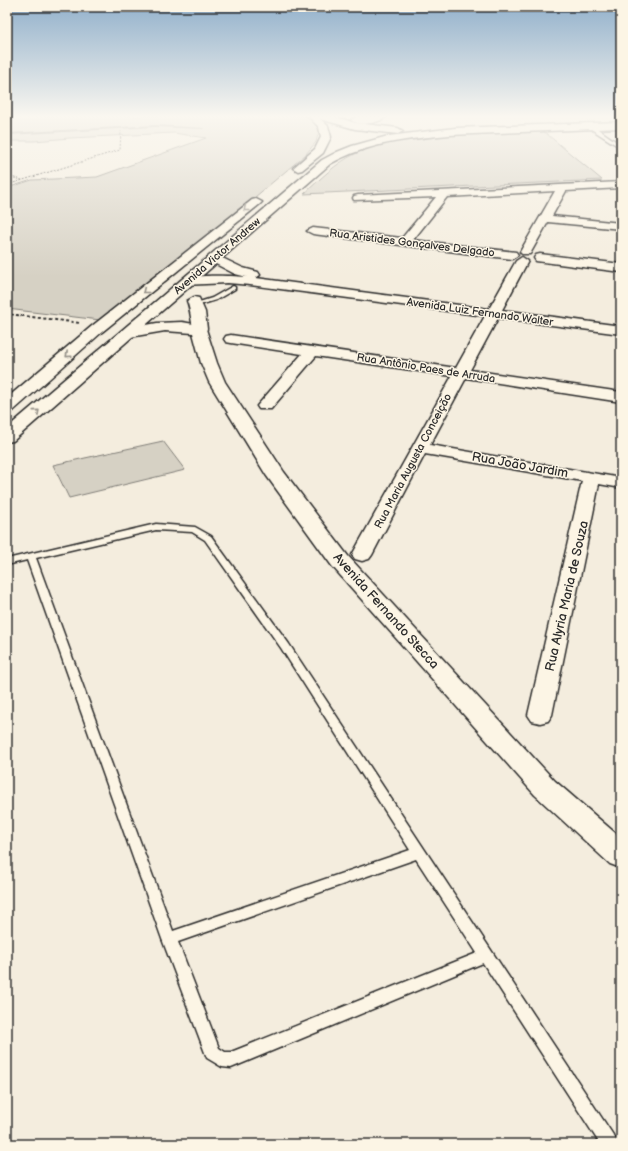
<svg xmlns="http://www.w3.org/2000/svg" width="628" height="1151" font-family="'Balsamiq Sans',sans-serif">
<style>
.green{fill:#d6d1c4;stroke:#807e78}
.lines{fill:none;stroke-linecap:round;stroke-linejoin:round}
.stream{fill:#7a7771;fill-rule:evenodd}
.service-casing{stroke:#2b2b2b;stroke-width:3}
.minor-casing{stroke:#2b2b2b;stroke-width:3}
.tertiary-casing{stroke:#2b2b2b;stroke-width:3}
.secondary-casing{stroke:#2b2b2b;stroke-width:3}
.path-far2{stroke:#2b2b2b;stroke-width:1;stroke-dasharray:2 1.5;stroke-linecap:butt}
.path-far1{stroke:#2b2b2b;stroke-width:1.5;stroke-dasharray:2.5 2;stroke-linecap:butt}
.path{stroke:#2b2b2b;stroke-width:2;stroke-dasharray:3 2.5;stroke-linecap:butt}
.service{fill:#fcf5e5;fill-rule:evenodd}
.minor{fill:#fcf5e5;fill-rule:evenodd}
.tertiary{fill:#fcf5e5;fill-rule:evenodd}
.secondary{fill:#fcf5e5;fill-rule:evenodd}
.oneway{stroke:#949088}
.labels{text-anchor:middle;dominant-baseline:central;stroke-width:3;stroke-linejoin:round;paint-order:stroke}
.far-street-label{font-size:11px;fill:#2b2b2b;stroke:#fcf5e5}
.street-label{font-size:13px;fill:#2b2b2b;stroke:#fcf5e5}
</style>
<rect width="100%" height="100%" fill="#f4edde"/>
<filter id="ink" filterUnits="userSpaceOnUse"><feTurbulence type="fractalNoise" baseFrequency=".025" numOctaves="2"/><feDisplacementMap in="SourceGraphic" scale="8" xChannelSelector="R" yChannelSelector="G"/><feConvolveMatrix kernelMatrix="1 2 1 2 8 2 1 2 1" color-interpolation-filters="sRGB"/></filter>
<g filter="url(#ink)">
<g class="green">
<polygon points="7,116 306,116 314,122 319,131 316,142 305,155 236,213 100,320 7,309 7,188 32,180 97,177 206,138 174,133 70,138 34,141 7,141"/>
<path d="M 542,130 L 602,180 L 304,194 C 320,179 336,163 355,154 C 402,130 489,133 542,130 Z"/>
<polygon points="163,441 185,470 69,498 53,465"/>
</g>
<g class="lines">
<polygon class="stream" points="156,125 204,128 203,129 156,127 7,135 7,133"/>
<defs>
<g id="service">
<polygon points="588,125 592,125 621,145 621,148 588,127"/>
<polygon points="233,286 235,287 235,289 216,300 196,306 193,304 212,298"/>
<path d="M 156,524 L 195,527 L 211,536 L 289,644 L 619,1144 L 600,1144 L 483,963 L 231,1068 L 222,1067 L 207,1058 L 162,939 L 27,560 L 7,565 L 7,559 ZM 156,530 L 192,532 L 205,540 L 281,648 L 410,850 L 173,931 L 36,558 ZM 416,859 L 477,953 L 231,1052 L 225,1052 L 219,1048 L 178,942 Z"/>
</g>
<g id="minor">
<polygon points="621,182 621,188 566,191 552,216 621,223 621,229 548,222 530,254 522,254 520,252 555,191 447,197 413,240 516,252 518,255 512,259 313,234 307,231 313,228 402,238 436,197 354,200 353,198 354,196 358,195"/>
<path d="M 214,254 L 243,268 L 258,272 L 260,275 L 256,278 L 489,309 L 516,261 L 522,257 L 528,261 L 502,310 L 621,326 L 621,334 L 498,318 L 470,370 L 621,392 L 621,402 L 466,378 L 430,445 L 621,478 L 621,488 L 599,484 L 552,715 L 548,721 L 540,723 L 532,721 L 528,715 L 582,481 L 425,454 L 372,555 L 369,559 L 362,561 L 355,559 L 352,555 L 452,376 L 316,356 L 271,409 L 259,409 L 257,406 L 302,354 L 231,343 L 226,342 L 224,339 L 226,336 L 231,335 L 456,368 L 485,316 L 250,285 L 228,283 L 183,285 L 181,282 C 187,273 236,276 247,277 L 235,274 L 210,261 L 208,258 Z"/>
<polygon points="540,254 621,264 621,272 536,261 534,258 536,255"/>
<path d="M 194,297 L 199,298 L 205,312 L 207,329 L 205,332 L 195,332 C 191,325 191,310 187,301 Z"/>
</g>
<g id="tertiary">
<path d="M 387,116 C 380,123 359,127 351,120 L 356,117 Z"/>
<polygon points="182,322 205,326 217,363 225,382 284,472 348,556 555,781 621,838 621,868 610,864 535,795 332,566 266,475 209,382 201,363 193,333 165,331 130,337 125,335 122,332 125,329 157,323"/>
</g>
<g id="secondary">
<polygon points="308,116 332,116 356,123 398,128 403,131 398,134 355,129 320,119 328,126 331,137 323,153 302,170 298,171 293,168 315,149 321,137 319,127"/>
<path d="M 621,122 L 621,128 L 449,135 C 407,139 367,143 330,164 L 13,441 L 7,442 L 7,428 L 282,194 L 322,160 L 337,152 L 352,146 L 388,136 L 455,128 Z"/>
<polygon points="256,199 262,202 260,204 102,332 13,411 7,412 7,398 92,326 252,200"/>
</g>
</defs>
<use href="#service" class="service-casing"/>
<use href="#minor" class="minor-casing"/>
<use href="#tertiary" class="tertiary-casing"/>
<use href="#secondary" class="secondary-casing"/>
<g class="path-far2">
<polyline points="7,176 22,180"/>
<polyline points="7,185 120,150 121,131"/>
</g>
<polyline class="path-far1" points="7,314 24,316"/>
<polyline class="path" points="16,315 80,323"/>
<use href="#service" class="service"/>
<use href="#minor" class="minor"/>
<use href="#tertiary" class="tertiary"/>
<use href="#secondary" class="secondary"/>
</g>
<defs><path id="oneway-chevron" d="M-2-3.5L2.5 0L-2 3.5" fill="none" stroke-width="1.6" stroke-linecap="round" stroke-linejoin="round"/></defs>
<g class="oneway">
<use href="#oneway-chevron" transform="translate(246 209) rotate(141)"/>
<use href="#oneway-chevron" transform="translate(145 291) rotate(141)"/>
<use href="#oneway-chevron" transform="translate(68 355) rotate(138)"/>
<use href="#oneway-chevron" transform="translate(37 412) rotate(-41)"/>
</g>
</g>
<linearGradient id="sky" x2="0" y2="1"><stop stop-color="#91b0cb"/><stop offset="0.42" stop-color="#faf7f0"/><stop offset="1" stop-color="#faf7f0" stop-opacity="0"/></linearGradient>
<rect width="628" height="277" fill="url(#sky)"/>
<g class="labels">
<g class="far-street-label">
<text transform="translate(412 243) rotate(7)">Rua Aristides Gonçalves Delgado</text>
<text transform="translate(217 256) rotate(-41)">Avenida Victor Andrew</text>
<text transform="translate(480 312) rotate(8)">Avenida Luiz Fernando Walter</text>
<text transform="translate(426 368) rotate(9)">Rua Antônio Paes de Arruda</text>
<text transform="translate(413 461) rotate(-62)">Rua Maria Augusta Conceição</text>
</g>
<g class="street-label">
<text transform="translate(520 465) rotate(10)">Rua João Jardim</text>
<text transform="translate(567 596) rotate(-77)">Rua Alyria Maria de Souza</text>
<text transform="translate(386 611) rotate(48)">Avenida Fernando Stecca</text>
</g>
</g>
<rect width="628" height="1151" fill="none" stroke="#fcf5e5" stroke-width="24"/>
<rect x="12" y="12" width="604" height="1127" fill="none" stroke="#2b2b2b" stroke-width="1.5" filter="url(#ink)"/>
</svg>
